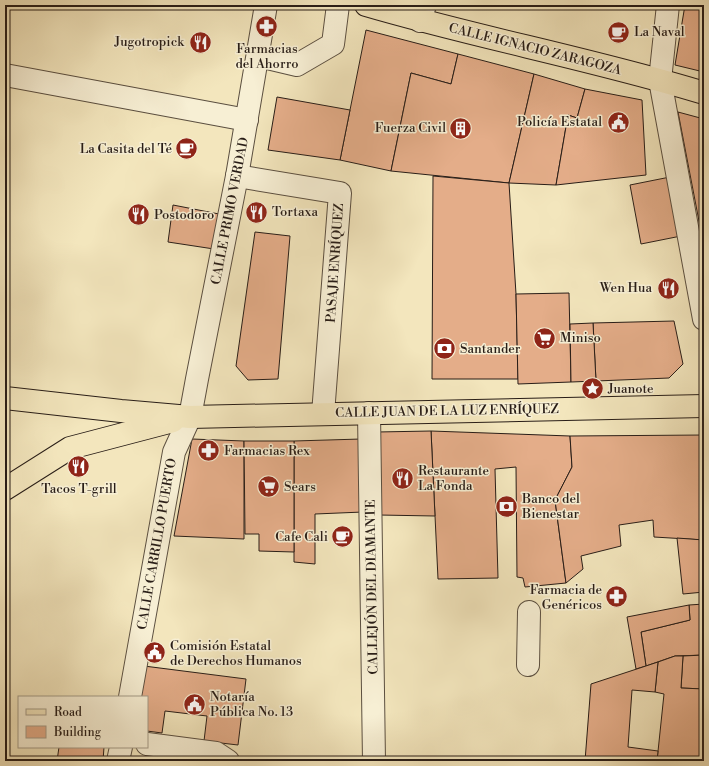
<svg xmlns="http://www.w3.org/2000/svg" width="709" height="766" font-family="'Libre Bodoni',serif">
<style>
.building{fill:#e4ad89;stroke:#281d17}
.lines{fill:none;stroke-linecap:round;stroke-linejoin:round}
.minor-casing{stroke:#5b4f40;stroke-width:24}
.major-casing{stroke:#281d17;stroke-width:24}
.minor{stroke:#f7efd4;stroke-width:22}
.major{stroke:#f3e6bd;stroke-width:22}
.labels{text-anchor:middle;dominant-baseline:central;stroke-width:3;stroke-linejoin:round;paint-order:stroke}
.poi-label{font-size:13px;fill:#281d17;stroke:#f7efd4;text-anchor:start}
.street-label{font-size:13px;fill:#281d17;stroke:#f7efd4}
</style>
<rect width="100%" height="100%" fill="#f3e6bd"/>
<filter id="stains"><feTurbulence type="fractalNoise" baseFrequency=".005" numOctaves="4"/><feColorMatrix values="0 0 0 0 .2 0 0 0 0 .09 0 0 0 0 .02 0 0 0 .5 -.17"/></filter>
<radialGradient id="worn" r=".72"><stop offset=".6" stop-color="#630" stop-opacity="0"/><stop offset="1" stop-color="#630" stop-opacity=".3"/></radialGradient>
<g class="building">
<polygon points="685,5 704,5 704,72 675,65"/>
<polygon points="366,30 458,54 451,84 411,73 391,171 340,160"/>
<polygon points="458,54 534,74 509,183 391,171 411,73 451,84"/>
<polygon points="534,74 585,89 577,118 568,115 556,185 509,183"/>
<polygon points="585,89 642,100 646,175 556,185 568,115 577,118"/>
<polygon points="277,97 350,110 340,160 268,150"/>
<polygon points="678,112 704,119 704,247"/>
<polygon points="433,176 509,183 516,294 518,379 432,379"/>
<polygon points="670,177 681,236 641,244 630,185"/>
<polygon points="173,205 219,214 214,249 168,242"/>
<polygon points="255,232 290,236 278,379 248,380 236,366"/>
<polygon points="569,293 571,382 518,384 516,294"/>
<polygon points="674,321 683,364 669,378 596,381 593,323"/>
<polygon points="593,323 596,381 571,382 570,324"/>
<polygon points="431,431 570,436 572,467 555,500 566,583 525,587 523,578 517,577 516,467 495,469 498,578 438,579"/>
<polygon points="431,431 435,516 379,515 377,432"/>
<polygon points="704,435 704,540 654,537 653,520 619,525 621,546 581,556 583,569 566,583 555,500 572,467 570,436"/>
<polygon points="192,439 244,441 244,539 174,536"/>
<polygon points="361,439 363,512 315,514 315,564 294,562 294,441"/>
<polygon points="244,441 294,441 294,552 259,551 259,534 245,534"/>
<polygon points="677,538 704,540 704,592 683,594"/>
<polygon points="704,604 704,655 675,656 646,666 641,632 690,620 689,605"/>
<polygon points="689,605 690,620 641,632 646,666 636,669 627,617"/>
<polygon points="704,655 704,689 681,688 683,656"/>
<polygon points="675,656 683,656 681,688 704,689 704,761 657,761 664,694 655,692 658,662"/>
<polygon points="658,662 655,692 632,690 628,747 658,751 657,761 585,761 591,684"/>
<polygon points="144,666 246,679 238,745 204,741 207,716 165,711 162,733 147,731 147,697 140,697"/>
<polygon points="59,747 104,747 103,761 57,761"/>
</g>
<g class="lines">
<defs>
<g id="minor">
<polyline points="668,5 660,80 704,319"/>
<polyline points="420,21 425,5"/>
<polyline points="259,56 297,65 333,44 338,5"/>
<polyline points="5,75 247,120"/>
<polyline points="237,176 340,193 323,414"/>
<polyline points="369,413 374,761"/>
<polyline points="528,665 529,612"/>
<polyline points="130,697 174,452 190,417 197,379 237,176 266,5"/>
<polyline points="147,744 216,753 228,761"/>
<polyline points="118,761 121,747"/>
</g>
<g id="major">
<path d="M 366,5 C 478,38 593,59 704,93"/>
<polyline points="5,398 121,411 190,417 704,406"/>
<polyline points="5,489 70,448 173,421"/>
</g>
</defs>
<use href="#minor" class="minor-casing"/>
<use href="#major" class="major-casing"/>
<use href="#minor" class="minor"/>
<use href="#major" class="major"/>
</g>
<defs>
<symbol id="pharmacy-disc" viewBox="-11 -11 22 22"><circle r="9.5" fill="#8f2418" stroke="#f7efd4"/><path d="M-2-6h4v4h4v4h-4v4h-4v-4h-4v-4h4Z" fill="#fff"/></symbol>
<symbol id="cafe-disc" viewBox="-11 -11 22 22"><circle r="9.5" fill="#8f2418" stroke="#f7efd4"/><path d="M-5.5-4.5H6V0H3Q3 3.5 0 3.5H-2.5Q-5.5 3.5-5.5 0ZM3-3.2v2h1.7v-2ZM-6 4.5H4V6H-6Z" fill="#fff"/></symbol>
<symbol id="restaurant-disc" viewBox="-11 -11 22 22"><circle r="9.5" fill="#8f2418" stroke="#f7efd4"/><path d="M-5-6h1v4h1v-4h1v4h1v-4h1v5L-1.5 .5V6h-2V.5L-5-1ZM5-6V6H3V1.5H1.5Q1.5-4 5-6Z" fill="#fff"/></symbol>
<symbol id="civic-disc" viewBox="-11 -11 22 22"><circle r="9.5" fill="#8f2418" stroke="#f7efd4"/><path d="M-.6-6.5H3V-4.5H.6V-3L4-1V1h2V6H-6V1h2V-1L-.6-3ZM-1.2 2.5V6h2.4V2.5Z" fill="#fff"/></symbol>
<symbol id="building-disc" viewBox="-11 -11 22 22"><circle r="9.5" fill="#8f2418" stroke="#f7efd4"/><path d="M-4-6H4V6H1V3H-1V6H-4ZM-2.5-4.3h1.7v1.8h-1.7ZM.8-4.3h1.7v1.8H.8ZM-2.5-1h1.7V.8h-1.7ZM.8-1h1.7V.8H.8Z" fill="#fff"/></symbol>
<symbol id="supermarket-disc" viewBox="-11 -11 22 22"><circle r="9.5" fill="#8f2418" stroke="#f7efd4"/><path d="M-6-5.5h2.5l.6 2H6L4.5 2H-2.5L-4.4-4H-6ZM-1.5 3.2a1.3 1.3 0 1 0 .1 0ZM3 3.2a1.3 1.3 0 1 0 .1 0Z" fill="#fff"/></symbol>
<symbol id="bank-disc" viewBox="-11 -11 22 22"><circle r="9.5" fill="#8f2418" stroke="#f7efd4"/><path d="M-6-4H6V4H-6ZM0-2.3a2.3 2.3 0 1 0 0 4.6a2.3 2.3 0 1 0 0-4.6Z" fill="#fff"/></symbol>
<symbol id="sight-disc" viewBox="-11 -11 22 22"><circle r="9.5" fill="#8f2418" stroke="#f7efd4"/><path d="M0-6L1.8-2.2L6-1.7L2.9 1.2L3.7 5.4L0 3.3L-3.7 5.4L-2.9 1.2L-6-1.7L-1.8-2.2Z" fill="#fff"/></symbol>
</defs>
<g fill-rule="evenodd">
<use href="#pharmacy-disc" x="254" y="14" width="25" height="25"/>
<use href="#cafe-disc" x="606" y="20" width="25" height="25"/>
<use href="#restaurant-disc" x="188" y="30" width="25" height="25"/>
<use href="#civic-disc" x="606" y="110" width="25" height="25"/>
<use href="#building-disc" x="448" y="116" width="25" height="25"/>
<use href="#cafe-disc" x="174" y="136" width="25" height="25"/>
<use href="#restaurant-disc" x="244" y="200" width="25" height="25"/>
<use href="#restaurant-disc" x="126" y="202" width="25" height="25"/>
<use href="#restaurant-disc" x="656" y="276" width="25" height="25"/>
<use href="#supermarket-disc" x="532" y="326" width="25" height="25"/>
<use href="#bank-disc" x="432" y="336" width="25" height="25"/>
<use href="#sight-disc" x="580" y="376" width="25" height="25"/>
<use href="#pharmacy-disc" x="196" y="438" width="25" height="25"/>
<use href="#restaurant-disc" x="66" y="454" width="25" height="25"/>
<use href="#restaurant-disc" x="390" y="466" width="25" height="25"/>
<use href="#supermarket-disc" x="256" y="474" width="25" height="25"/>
<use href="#bank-disc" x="494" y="494" width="25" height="25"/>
<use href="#cafe-disc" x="330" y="524" width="25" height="25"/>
<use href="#pharmacy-disc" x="604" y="584" width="25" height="25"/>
<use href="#civic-disc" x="142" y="640" width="25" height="25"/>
<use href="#civic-disc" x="182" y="692" width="25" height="25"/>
</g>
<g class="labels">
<g class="poi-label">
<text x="634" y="32">La Naval</text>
<text x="184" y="42" text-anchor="end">Jugotropick</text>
<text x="267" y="49" text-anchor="middle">Farmacias<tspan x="267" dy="15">del Ahorro</tspan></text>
<text x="602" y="122" text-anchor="end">Policía Estatal</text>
<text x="446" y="128" text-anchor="end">Fuerza Civil</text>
<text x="172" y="149" text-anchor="end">La Casita del Té</text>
<text x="272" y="212">Tortaxa</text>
<text x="154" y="215">Postodoro</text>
<text x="652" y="288" text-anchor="end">Wen Hua</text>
<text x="560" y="338">Miniso</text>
<text x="460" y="349">Santander</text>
<text x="608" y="389">Juanote</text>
<text x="224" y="451">Farmacias Rex</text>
<text x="418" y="471">Restaurante<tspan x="418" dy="15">La Fonda</tspan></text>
<text x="284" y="487">Sears</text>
<text x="79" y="489" text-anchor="middle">Tacos T-grill</text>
<text x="522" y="499">Banco del<tspan x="522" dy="15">Bienestar</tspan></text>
<text x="328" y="537" text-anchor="end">Cafe Cali</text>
<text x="602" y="590" text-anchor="end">Farmacia de<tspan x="602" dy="15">Genéricos</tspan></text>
<text x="170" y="646">Comisión Estatal<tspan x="170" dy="15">de Derechos Humanos</tspan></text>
<text x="210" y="697">Notaría<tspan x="210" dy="15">Pública No. 13</tspan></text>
</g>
<g class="street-label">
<text transform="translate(535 49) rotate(14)">CALLE IGNACIO ZARAGOZA</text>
<text transform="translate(230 211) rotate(-79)">CALLE PRIMO VERDAD</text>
<text transform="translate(335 263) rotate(-86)">PASAJE ENRÍQUEZ</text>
<text transform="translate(447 411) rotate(-1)">CALLE JUAN DE LA LUZ ENRÍQUEZ</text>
<text transform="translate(157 544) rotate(-80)">CALLE CARRILLO PUERTO</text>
<text transform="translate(372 587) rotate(-91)">CALLEJÓN DEL DIAMANTE</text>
</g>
</g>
<rect width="709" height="766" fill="none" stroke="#f3e6bd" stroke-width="20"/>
<rect x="6" y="6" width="697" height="754" fill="none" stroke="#281d17" stroke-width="2"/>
<rect x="10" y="10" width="689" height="746" fill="none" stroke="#281d17"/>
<rect x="18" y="696" width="130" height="52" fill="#f7efd4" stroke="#a49b88"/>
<rect x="26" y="709" width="20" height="6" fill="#f3e6bd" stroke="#a49b88"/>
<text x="54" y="716" font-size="12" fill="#281d17">Road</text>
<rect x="26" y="726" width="20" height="12" fill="#e4ad89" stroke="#a49b88"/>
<text x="54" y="736" font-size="12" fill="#281d17">Building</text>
<rect width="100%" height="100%" filter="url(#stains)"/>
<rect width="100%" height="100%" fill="url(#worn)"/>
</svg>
